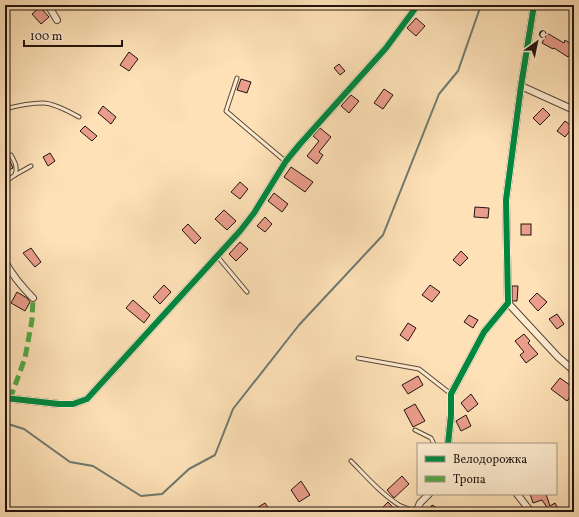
<svg xmlns="http://www.w3.org/2000/svg" width="579" height="517" font-family="Vollkorn,serif">
<style>
.lines{fill:none;stroke-linecap:round;stroke-linejoin:round}
.stream{stroke:#6d7971;stroke-width:2}
.building{fill:#eb9d8c;stroke:#211410}
.service-casing{stroke:#58473a;stroke-width:5}
.minor-casing{stroke:#58473a;stroke-width:8}
.service{stroke:#feecd0;stroke-width:3}
.minor{stroke:#feecd0;stroke-width:6}
.quiet{stroke:#52a842;stroke-width:5;stroke-dasharray:10 5;stroke-linecap:butt}
.cycleway-casing{stroke:#feecd0;stroke-width:8}
.cycleway{stroke:#00873e;stroke-width:6}
</style>
<rect width="100%" height="100%" fill="#fee1b7"/>
<filter id="stains"><feTurbulence type="fractalNoise" baseFrequency=".005" numOctaves="4"/><feColorMatrix values="0 0 0 0 .2 0 0 0 0 .09 0 0 0 0 .02 0 0 0 .5 -.17"/></filter>
<radialGradient id="worn" r=".72"><stop offset=".6" stop-color="#630" stop-opacity="0"/><stop offset="1" stop-color="#630" stop-opacity=".3"/></radialGradient>
<g class="lines">
<polyline class="stream" points="5,423 24,429 70,462 93,466 141,496 162,494 189,469 215,455 233,409 299,325 383,235 439,94 458,71 481,5"/>
</g>
<g class="building">
<polygon points="40,7 49,17 41,24 32,14"/>
<polygon points="416,18 425,26 416,36 407,28"/>
<polygon points="547,33 564,43 565,40 574,46 574,48 568,57 554,48 553,49 542,43"/>
<polygon points="129,52 138,59 129,71 120,65"/>
<polygon points="339,64 345,71 340,75 334,68"/>
<polygon points="241,79 251,82 247,93 237,90"/>
<polygon points="384,89 393,95 383,109 374,103"/>
<polygon points="351,95 359,101 349,113 341,106"/>
<polygon points="103,106 116,117 111,124 98,113"/>
<polygon points="543,108 550,115 540,125 533,118"/>
<polygon points="565,121 573,127 565,137 557,131"/>
<polygon points="85,126 97,136 92,141 80,131"/>
<polygon points="320,128 331,137 319,152 323,155 317,164 307,156 319,141 313,136"/>
<polygon points="5,150 13,168 5,172"/>
<polygon points="50,153 55,161 48,166 43,157"/>
<polygon points="291,167 313,182 305,192 284,177"/>
<polygon points="240,182 248,189 240,199 231,192"/>
<polygon points="274,193 288,204 282,212 268,201"/>
<polygon points="475,207 489,208 488,218 474,217"/>
<polygon points="224,210 236,221 227,230 215,219"/>
<polygon points="265,217 272,224 265,232 257,226"/>
<polygon points="188,224 201,238 195,244 182,230"/>
<rect x="521" y="224" width="10" height="11"/>
<polygon points="240,242 248,249 236,261 229,254"/>
<polygon points="31,248 41,262 35,267 23,253"/>
<polygon points="461,251 468,258 460,266 453,260"/>
<polygon points="164,285 171,292 160,304 153,297"/>
<polygon points="430,285 440,292 432,302 422,295"/>
<polygon points="512,286 518,286 517,301 512,301"/>
<polygon points="17,292 27,298 30,302 25,311 11,303"/>
<polygon points="537,293 547,302 538,311 529,301"/>
<polygon points="133,300 150,315 144,323 126,308"/>
<polygon points="557,314 564,324 557,329 549,319"/>
<polygon points="469,315 478,320 473,328 464,322"/>
<polygon points="408,323 416,328 408,341 400,335"/>
<polygon points="524,334 530,341 528,343 538,354 526,363 520,355 524,352 515,341"/>
<polygon points="418,376 423,385 408,394 402,385"/>
<polygon points="560,378 574,388 574,392 567,401 551,389"/>
<polygon points="471,394 478,404 468,412 461,403"/>
<polygon points="415,404 425,421 413,427 404,410"/>
<polygon points="466,415 471,426 461,431 456,421"/>
<polygon points="402,476 409,484 394,498 387,490"/>
<polygon points="301,481 310,495 299,502 291,490"/>
<polygon points="530,494 546,494 550,506 555,503 560,512 550,512 542,500 533,503"/>
<polygon points="388,502 397,512 378,512"/>
<polygon points="265,503 271,512 250,512"/>
<polygon points="432,505 444,512 428,512"/>
</g>
<g class="lines">
<defs>
<g id="service">
<polyline points="237,78 226,111 285,161"/>
<path d="M 5,109 C 16,106 31,103 43,103 C 54,103 70,112 79,117"/>
<path d="M 11,155 C 15,162 18,167 15,175"/>
<polyline points="5,182 15,175 31,166"/>
<polyline points="217,256 247,292"/>
<polyline points="358,358 419,369 451,394"/>
<polyline points="415,430 431,438 434,444"/>
<path d="M 351,461 C 366,476 381,494 399,505 C 405,508 411,509 416,512"/>
</g>
<g id="minor">
<polyline points="48,5 57,20"/>
<polyline points="521,86 574,110"/>
<path d="M 5,262 C 13,276 22,287 33,298"/>
<polyline points="508,303 558,357 574,371"/>
<polyline points="5,398 59,404 73,404 87,399 240,231 254,213 286,161 300,144 386,48 414,10"/>
<polyline points="448,444 451,415 451,394 484,332 508,303 506,200 521,86 534,5"/>
<polyline points="517,494 531,512"/>
<polyline points="416,512 420,503 429,494"/>
</g>
</defs>
<use href="#service" class="service-casing"/>
<use href="#minor" class="minor-casing"/>
<use href="#service" class="service"/>
<use href="#minor" class="minor"/>
<polyline class="quiet" points="10,399 25,358 32,320 33,298"/>
<defs>
<g id="cycleway">
<polyline points="5,398 59,404 73,404 87,399 240,231 254,213 286,161 300,144 386,48 414,10"/>
<polyline points="448,444 451,415 451,394 484,332 508,303 506,200 521,86 534,5"/>
</g>
</defs>
<use href="#cycleway" class="cycleway-casing"/>
<use href="#cycleway" class="cycleway"/>
</g>
<rect width="579" height="517" fill="none" stroke="#fee1b7" stroke-width="20"/>
<rect x="6" y="6" width="567" height="505" fill="none" stroke="#211410" stroke-width="2"/>
<rect x="10" y="10" width="559" height="497" fill="none" stroke="#211410"/>
<rect x="417" y="443" width="140" height="52" fill="#feecd0" stroke="#a69683"/>
<rect x="425" y="456" width="20" height="6" fill="#00873e" stroke="#a69683"/>
<text x="453" y="463" font-size="12" fill="#211410">Велодорожка</text>
<rect x="425" y="476" width="20" height="6" fill="#52a842" stroke="#a69683"/>
<text x="453" y="483" font-size="12" fill="#211410">Тропа</text>
<g transform="translate(537 42) rotate(33)" stroke="#feecd0" stroke-width="3" paint-order="stroke">
<path d="M0-3L7 15L0 10L-7 15Z" fill="#211410"/>
<text y="-6" font-size="11" font-weight="bold" text-anchor="middle" fill="#211410">С</text>
</g>
<path d="M24 40v6h98v-6" fill="none" stroke="#211410" stroke-width="2"/>
<text x="30" y="40" font-size="12" fill="#211410" stroke="#feecd0" stroke-width="3" paint-order="stroke">100 m</text>
<rect width="100%" height="100%" filter="url(#stains)"/>
<rect width="100%" height="100%" fill="url(#worn)"/>
</svg>
